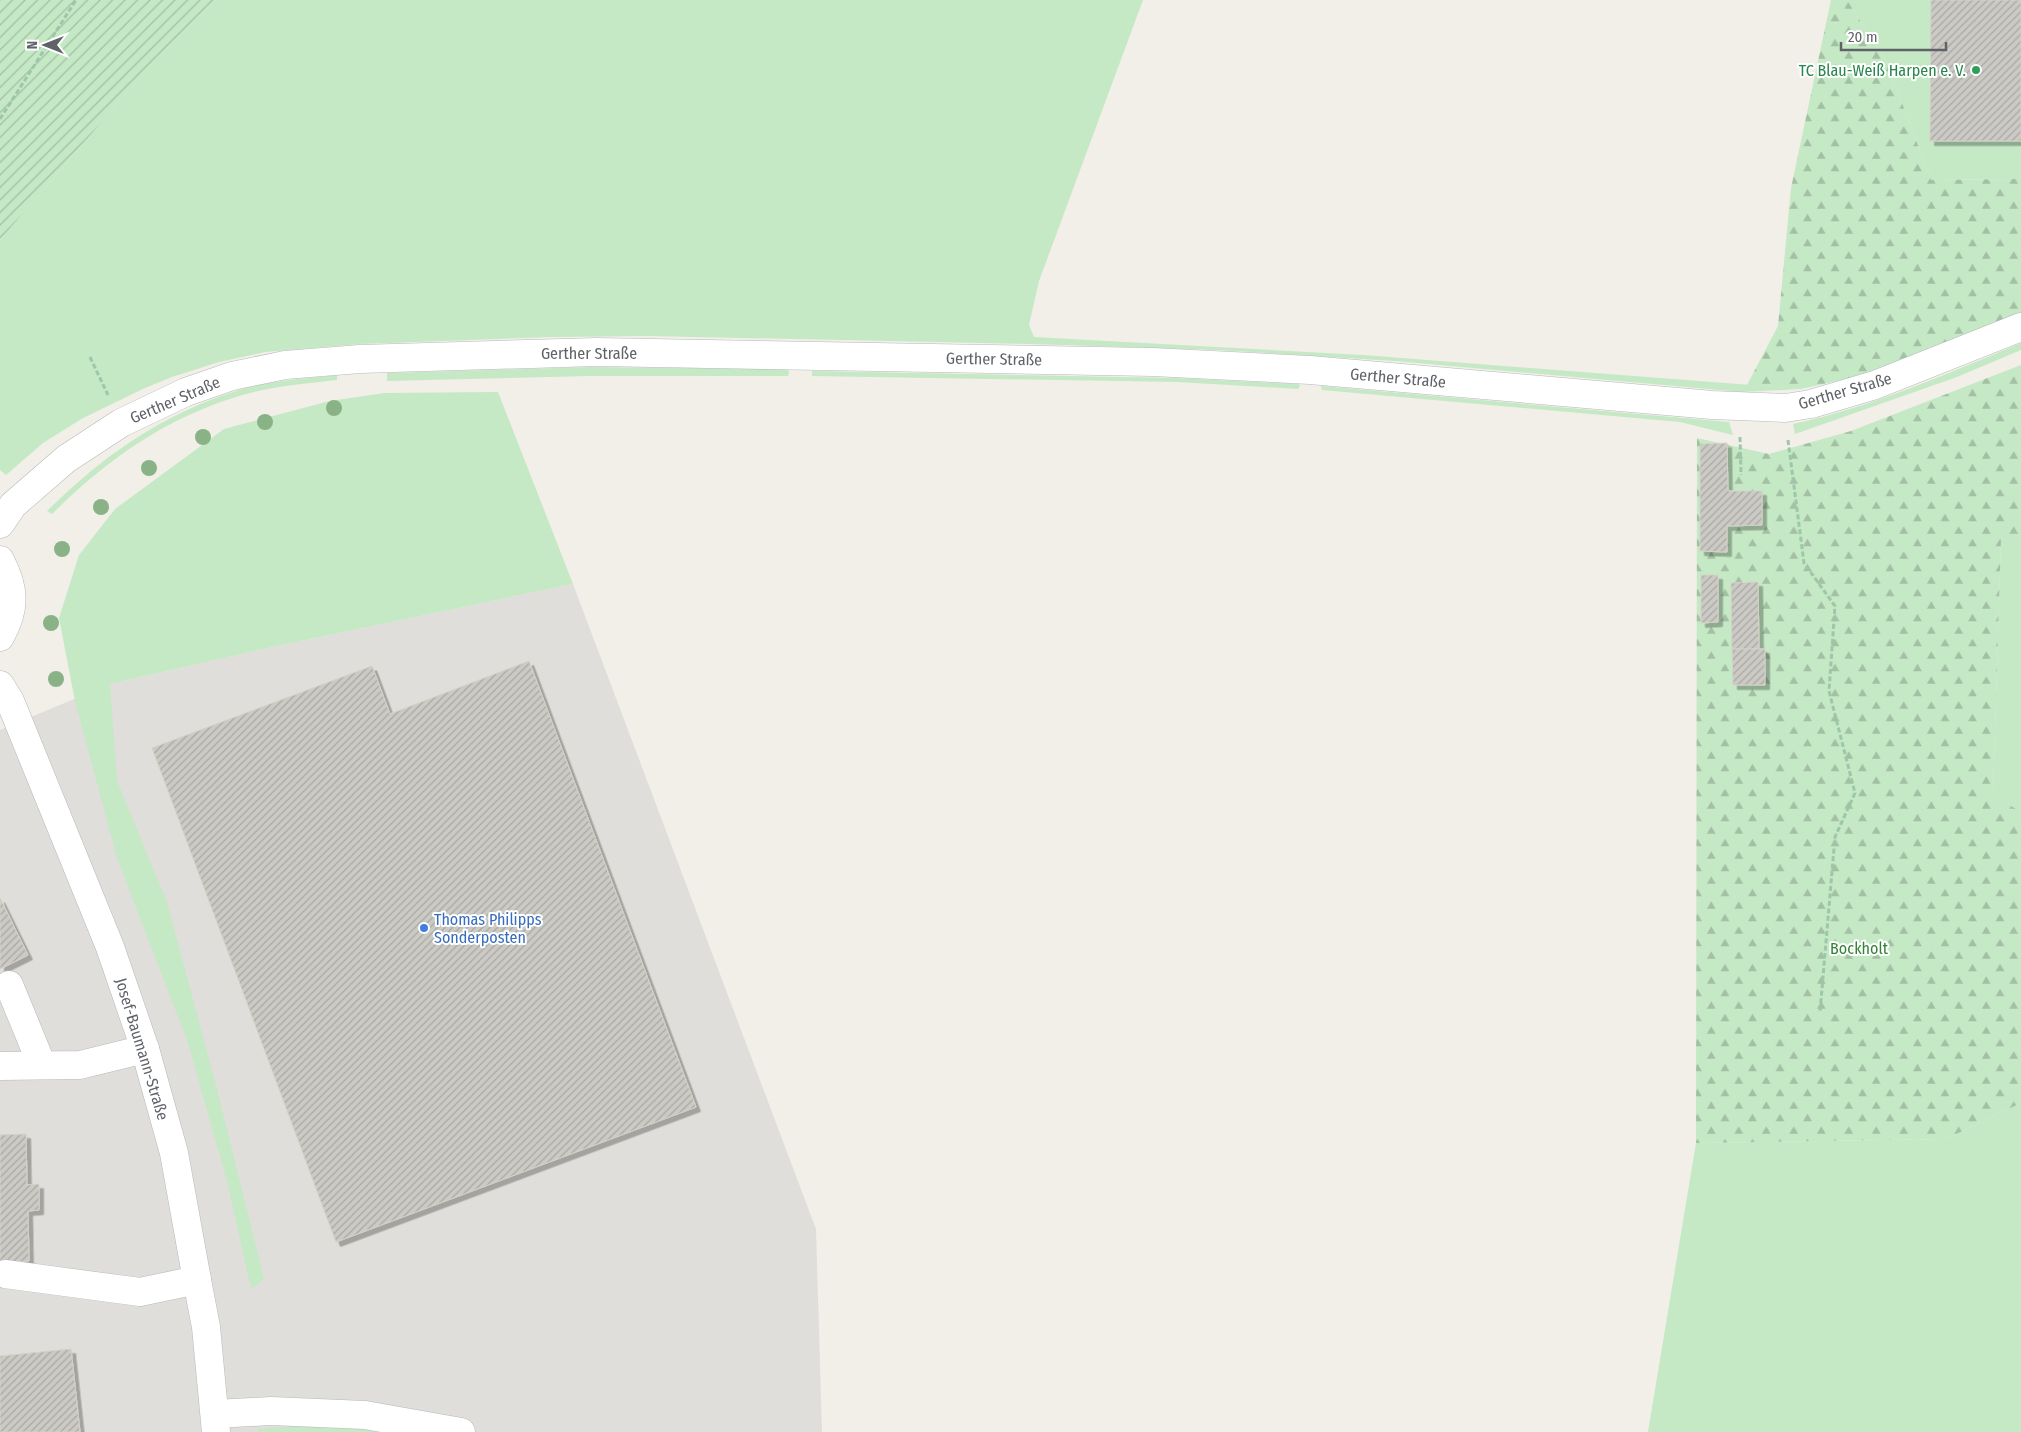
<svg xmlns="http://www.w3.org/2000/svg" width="2021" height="1432" font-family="'Fira Sans Condensed',sans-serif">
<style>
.industrial{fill:#e0deda}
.green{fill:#c5e8c5}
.forest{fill:url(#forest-firs)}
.garden{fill:url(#garden-furrows)}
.building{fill:url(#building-hatch);stroke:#d6d1c6;filter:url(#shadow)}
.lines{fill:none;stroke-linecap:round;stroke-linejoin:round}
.minor-casing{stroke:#b5b8bc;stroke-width:29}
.path{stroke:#9cc7a9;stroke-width:3;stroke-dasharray:5 2.5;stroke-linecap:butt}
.minor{stroke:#fff;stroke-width:28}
.tree{fill:#89b387}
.leisure-dot{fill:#2e9e5b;stroke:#fff;stroke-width:2}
.shop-dot{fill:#3f7fe0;stroke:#fff;stroke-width:2}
.labels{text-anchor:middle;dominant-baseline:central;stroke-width:4;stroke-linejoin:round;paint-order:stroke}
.leisure-label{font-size:16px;fill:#27864d;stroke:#fff;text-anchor:end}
.street-label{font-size:16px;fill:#5f6368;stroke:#fff}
.shop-label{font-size:16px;fill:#366cbe;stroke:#fff;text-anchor:start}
.park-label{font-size:16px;fill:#348238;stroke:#fff}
</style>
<defs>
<pattern id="forest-firs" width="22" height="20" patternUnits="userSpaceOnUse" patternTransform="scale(1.25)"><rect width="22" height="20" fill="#c5e8c5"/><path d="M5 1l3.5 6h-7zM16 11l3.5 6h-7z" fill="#a3c0a4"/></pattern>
<pattern id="garden-furrows" width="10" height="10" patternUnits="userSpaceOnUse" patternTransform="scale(1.25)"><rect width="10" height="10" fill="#c5e8c5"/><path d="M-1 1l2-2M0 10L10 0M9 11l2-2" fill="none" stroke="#a3c0a4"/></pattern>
<pattern id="building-hatch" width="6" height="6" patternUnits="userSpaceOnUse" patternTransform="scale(1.25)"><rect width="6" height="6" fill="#cccac5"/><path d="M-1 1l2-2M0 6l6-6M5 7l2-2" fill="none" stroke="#a9a8a4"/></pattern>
<filter id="shadow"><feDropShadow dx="4.5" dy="4.5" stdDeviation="0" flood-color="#0004"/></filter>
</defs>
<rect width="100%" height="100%" fill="#f1efe8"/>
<polygon class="industrial" points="573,584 816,1229 822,1432 0,1432 0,730 110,684 272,647"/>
<g class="green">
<polygon points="215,0 1143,0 1039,281 1029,325 1034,337 1363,355 1801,389 1742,392 1395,361 1218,350 1033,344 649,336 552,337 360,344 265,352 219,362 172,377 145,388 83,418 43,443 6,475 0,470 0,240 157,58"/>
<polygon points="1847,0 2021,0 2021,177 2018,179 1931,180 1887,63"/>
<path d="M 2021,343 L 2021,350 L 1957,377 L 1795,434 L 1793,424 C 1872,407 1947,374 2021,343 Z"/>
<polygon points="589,367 788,369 789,373 788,376 589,376 387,381 387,373"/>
<polygon points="812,371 1177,378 1299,384 1300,386 1298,389 1178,382 812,376"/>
<path d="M 337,375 L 337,380 C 311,383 284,385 258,391 C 177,410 110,456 52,514 L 47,511 C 103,456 162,414 239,390 C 270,380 304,379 337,375 Z"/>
<polygon points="1321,386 1729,422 1733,435 1680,422 1322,390"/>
<polygon points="498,392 573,584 272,647 110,684 117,781 167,902 217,1089 264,1279 251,1289 228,1185 188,1043 117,858 75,701 59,618 79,555 115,509 224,429 330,401 385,393"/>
<polygon points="2001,540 2021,540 2021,812 1993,795"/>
<polygon points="2021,1103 2021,1432 1648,1432 1696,1143 1946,1139"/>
<polygon points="314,1425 422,1432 258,1432 258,1429"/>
</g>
<g class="forest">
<polygon points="1831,0 1847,0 1887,63 1931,180 2018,179 2021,177 2021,316 1855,377 1801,389 1747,385 1778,326 1791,188"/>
<polygon points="2021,365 2021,540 2001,540 1993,795 2021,812 2021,1103 1946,1139 1696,1143 1697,438 1769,454 1851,431"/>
</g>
<polygon class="garden" points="0,0 215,0 157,58 0,240"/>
<g class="building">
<polygon points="1931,0 2021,0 2021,141 1930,141"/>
<polygon points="1727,443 1728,491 1762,491 1762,525 1727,526 1727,552 1700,551 1700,444"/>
<polygon points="1701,575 1718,575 1718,622 1701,623"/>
<polygon points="1758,582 1759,649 1732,649 1731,583"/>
<polygon points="1732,649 1765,649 1765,685 1733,685"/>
<polygon points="529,661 696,1107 336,1242 152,748 372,666 390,714"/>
<polygon points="0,898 28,955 0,969"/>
<polygon points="26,1134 27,1185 39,1184 39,1210 28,1211 29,1261 0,1262 0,1135"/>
<polygon points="71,1349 80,1432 0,1432 0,1356"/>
</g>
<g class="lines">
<defs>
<g id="minor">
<polyline points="0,524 13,505 66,459 121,423 186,392 232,376 285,365 360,359 597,352 1153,362 1310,370 1712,405 1785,408 1811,404 1875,385 2021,327"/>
<path d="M 0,560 C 15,588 16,609 0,637"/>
<polyline points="0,685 10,701 110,947 145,1049 174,1153 197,1280 206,1327 216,1432"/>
<polyline points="9,985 39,1058 40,1065"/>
<polyline points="0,1066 80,1065 145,1049"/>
<polyline points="5,1274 140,1292 197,1280"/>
<polyline points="215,1414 271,1411 365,1415 461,1432"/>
</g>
</defs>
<use href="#minor" class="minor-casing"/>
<g class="path">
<polyline points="0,119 76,0"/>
<polyline points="90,357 108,395"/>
<polyline points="1740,437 1741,475"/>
<polyline points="1788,440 1804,563 1835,606 1829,691 1855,793 1835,837 1820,1012"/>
</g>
<use href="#minor" class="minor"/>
</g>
<g class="tree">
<circle cx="334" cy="408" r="8"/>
<circle cx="265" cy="422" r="8"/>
<circle cx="203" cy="437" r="8"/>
<circle cx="149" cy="468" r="8"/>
<circle cx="101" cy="507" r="8"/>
<circle cx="62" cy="549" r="8"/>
<circle cx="51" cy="623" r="8"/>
<circle cx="56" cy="679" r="8"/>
</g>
<circle class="leisure-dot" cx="1976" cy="70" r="5"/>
<circle class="shop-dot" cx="424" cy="928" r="5"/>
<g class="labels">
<g class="leisure-label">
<text x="1966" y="70">TC Blau-Weiß Harpen e. V.</text>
</g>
<g class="street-label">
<text x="589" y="353">Gerther Straße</text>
<text transform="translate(994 359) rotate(1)">Gerther Straße</text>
<text transform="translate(1398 378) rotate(5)">Gerther Straße</text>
<text transform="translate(1845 391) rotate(-16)">Gerther Straße</text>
<text transform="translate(175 400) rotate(-23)">Gerther Straße</text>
<text transform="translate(142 1049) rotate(73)">Josef-Baumann-Straße</text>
</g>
<g class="shop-label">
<text x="434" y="919">Thomas Philipps<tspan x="434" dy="18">Sonderposten</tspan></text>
</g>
<g class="park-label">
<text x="1859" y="948">Bockholt</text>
</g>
</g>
<g transform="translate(45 45) rotate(270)" stroke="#ffffff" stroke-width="4" paint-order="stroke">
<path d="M0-4L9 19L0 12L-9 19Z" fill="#5f6368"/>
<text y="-8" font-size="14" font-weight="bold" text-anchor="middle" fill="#5f6368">N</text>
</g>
<path d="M1841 42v8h105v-8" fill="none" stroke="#5f6368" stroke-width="2.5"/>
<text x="1848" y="42" font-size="15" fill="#5f6368" stroke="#ffffff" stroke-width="4" paint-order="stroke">20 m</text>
</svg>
